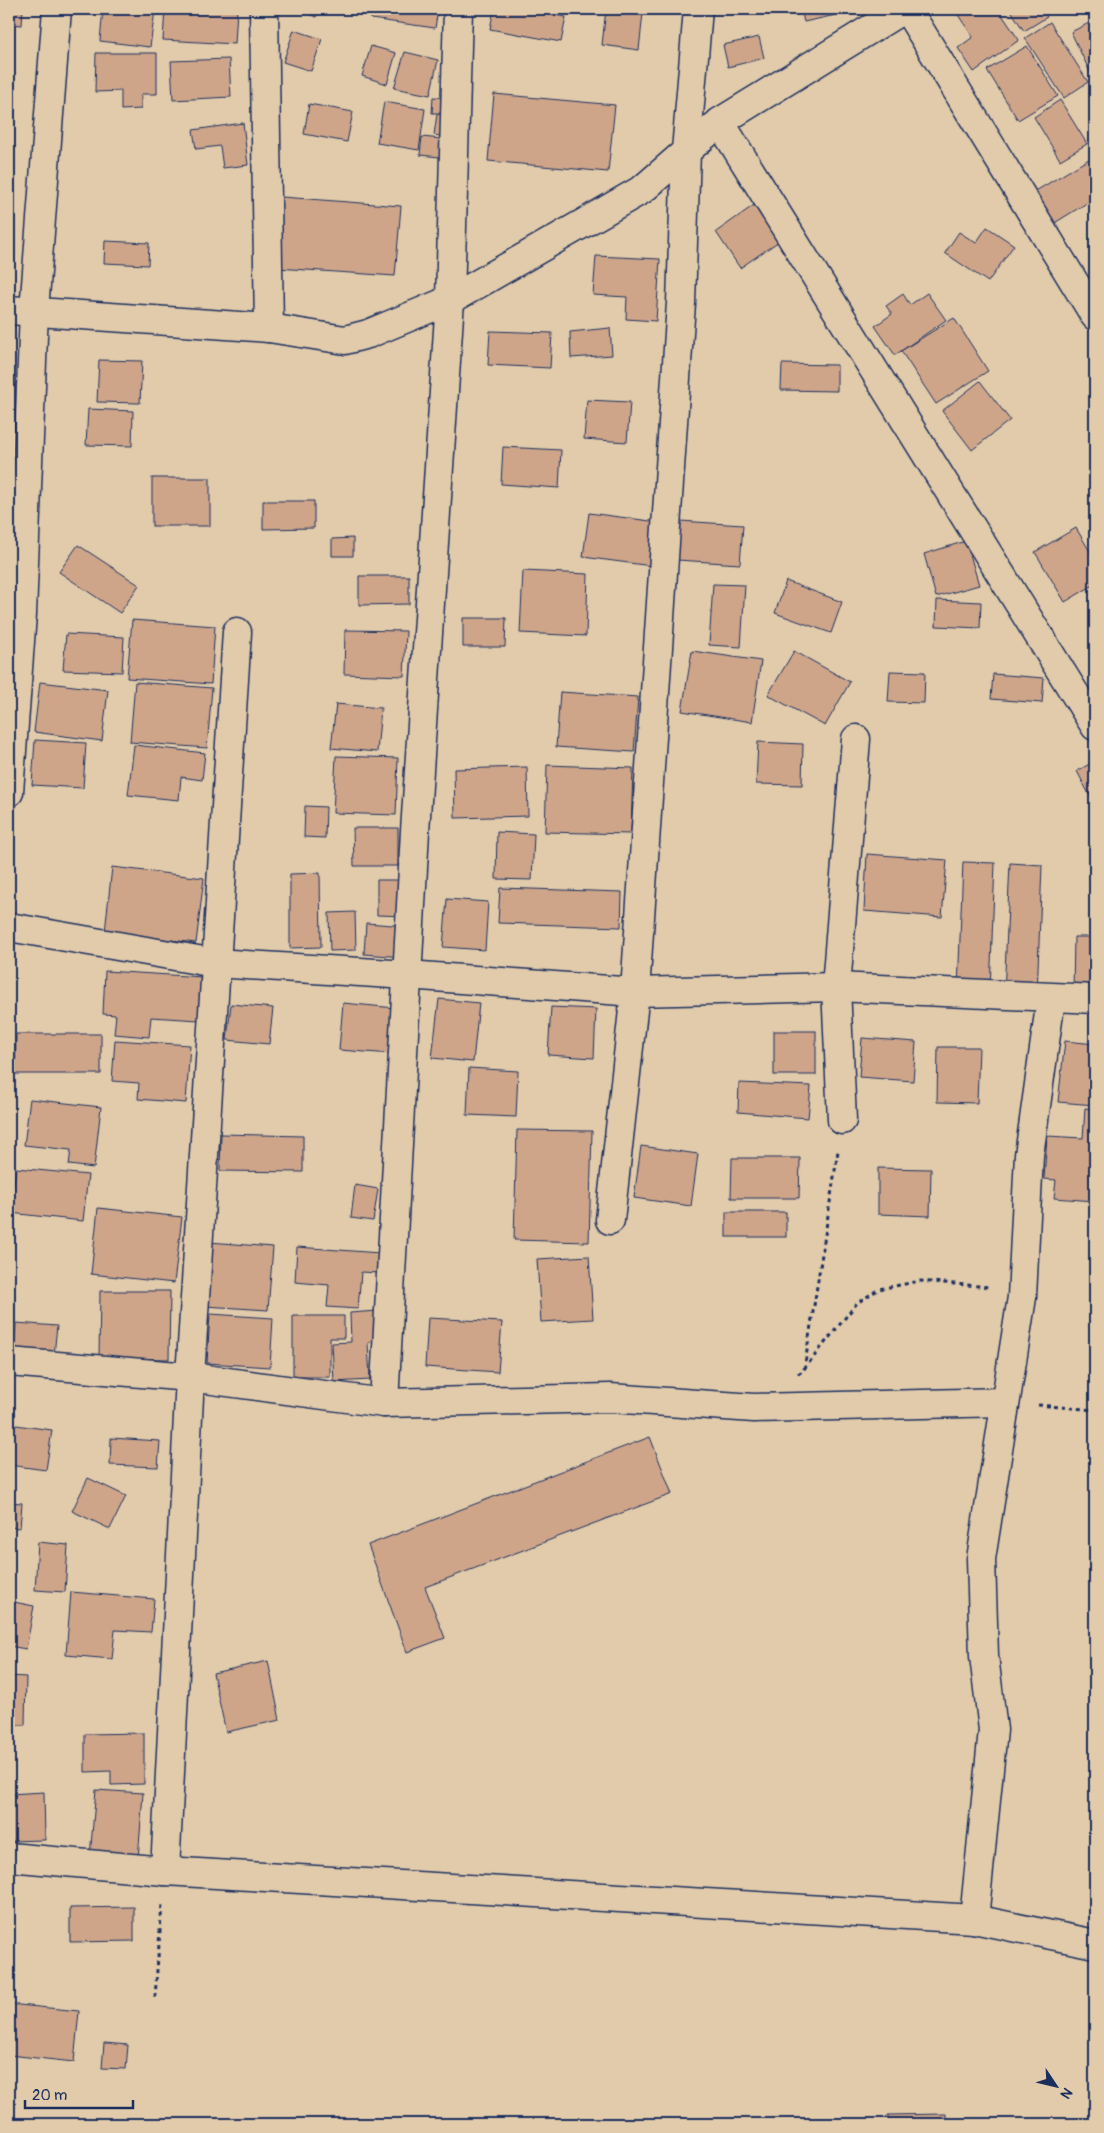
<svg xmlns="http://www.w3.org/2000/svg" width="1104" height="2133" font-family="Pangolin,sans-serif">
<style>
.building{fill:#cfa58a;stroke:#1b2f5e}
.lines{fill:none;stroke-linecap:round;stroke-linejoin:round}
.minor-casing{stroke:#1b2f5e;stroke-width:31}
.path{stroke:#1b2f5e;stroke-width:3;stroke-dasharray:4 4;stroke-linecap:butt}
.minor{stroke:#e2cbab;stroke-width:28}
</style>
<rect width="100%" height="100%" fill="#e2cbab"/>
<filter id="ink" filterUnits="userSpaceOnUse"><feTurbulence type="fractalNoise" baseFrequency=".02" numOctaves="2"/><feDisplacementMap in="SourceGraphic" scale="10" xChannelSelector="R" yChannelSelector="G"/><feConvolveMatrix kernelMatrix="1 2 1 2 8 2 1 2 1" color-interpolation-filters="sRGB"/></filter>
<g filter="url(#ink)">
<g class="building">
<polygon points="9,9 23,9 22,25 9,24"/>
<polygon points="103,9 155,10 150,47 100,41"/>
<polygon points="165,9 237,9 235,44 163,40"/>
<polygon points="297,9 320,9 316,17"/>
<polygon points="372,9 438,9 435,28 371,19"/>
<polygon points="494,9 522,9 566,17 561,42 490,29"/>
<polygon points="606,9 643,13 639,50 602,45"/>
<polygon points="801,9 863,9 804,22"/>
<polygon points="954,9 998,9 1019,40 974,72 958,48 973,37"/>
<polygon points="1010,9 1041,9 1047,17 1024,31"/>
<polygon points="1050,22 1088,82 1064,98 1025,38"/>
<polygon points="1091,22 1095,31 1095,69 1090,72 1071,32"/>
<polygon points="294,30 322,39 311,71 283,62"/>
<polygon points="759,37 764,58 728,67 723,45"/>
<polygon points="371,46 396,53 387,84 362,76"/>
<polygon points="1027,46 1058,96 1018,120 987,70"/>
<polygon points="405,52 438,60 430,95 394,88"/>
<polygon points="96,53 157,53 157,94 141,94 141,109 121,110 121,91 95,92"/>
<polygon points="229,59 231,97 173,100 171,61"/>
<polygon points="494,94 615,105 608,172 488,161"/>
<polygon points="433,97 450,98 449,113 432,113"/>
<polygon points="1060,100 1087,144 1060,160 1034,117"/>
<polygon points="384,102 425,109 419,150 377,143"/>
<polygon points="309,104 353,112 347,142 304,134"/>
<polygon points="437,114 449,116 446,137 434,135"/>
<polygon points="243,123 248,165 223,168 220,146 196,149 193,130"/>
<polygon points="422,137 451,140 449,158 420,155"/>
<polygon points="1089,159 1095,170 1095,198 1048,227 1029,195"/>
<polygon points="282,197 401,206 395,276 277,268"/>
<polygon points="757,203 782,239 740,268 716,232"/>
<polygon points="987,227 1014,245 988,282 945,253 959,232 976,243"/>
<polygon points="105,241 149,243 148,265 104,263"/>
<polygon points="596,256 660,259 656,321 626,319 627,297 593,295"/>
<polygon points="927,293 946,320 895,355 875,326 892,314 886,306 903,294 910,305"/>
<polygon points="954,318 988,371 936,404 901,351"/>
<polygon points="610,328 612,355 571,358 570,332"/>
<polygon points="490,331 552,333 550,368 488,365"/>
<polygon points="99,360 142,361 140,403 97,402"/>
<polygon points="782,364 837,365 837,391 781,390"/>
<polygon points="980,381 1010,420 972,450 942,411"/>
<polygon points="587,400 630,402 627,442 584,439"/>
<polygon points="88,409 133,411 132,446 86,445"/>
<polygon points="503,447 561,450 559,488 501,484"/>
<rect x="152" y="478" width="58" height="48"/>
<polygon points="263,501 314,501 314,528 263,529"/>
<polygon points="589,513 658,522 652,566 583,557"/>
<polygon points="680,521 743,525 740,564 677,560"/>
<polygon points="1076,528 1095,560 1095,584 1065,602 1035,552"/>
<polygon points="353,538 353,556 332,556 332,539"/>
<polygon points="966,541 979,585 936,597 924,554"/>
<polygon points="78,545 139,585 120,613 59,572"/>
<polygon points="523,571 588,574 586,636 520,633"/>
<polygon points="359,576 409,576 409,604 359,605"/>
<polygon points="786,581 842,602 831,633 775,613"/>
<polygon points="713,584 745,585 741,647 709,645"/>
<polygon points="937,600 981,602 980,628 936,626"/>
<polygon points="463,618 506,618 505,647 463,647"/>
<polygon points="132,620 215,626 211,684 127,678"/>
<polygon points="345,630 406,631 404,676 344,674"/>
<polygon points="66,634 124,637 122,672 63,670"/>
<polygon points="692,651 761,661 752,722 682,711"/>
<polygon points="794,651 850,682 825,726 768,695"/>
<polygon points="890,671 925,672 924,703 888,702"/>
<polygon points="993,674 1044,678 1042,703 991,699"/>
<polygon points="40,682 108,690 102,741 34,732"/>
<polygon points="135,682 212,688 207,748 130,742"/>
<polygon points="560,692 638,697 634,752 556,747"/>
<polygon points="336,704 381,708 377,752 331,748"/>
<polygon points="35,740 86,743 83,788 32,785"/>
<polygon points="758,742 803,744 802,785 756,784"/>
<polygon points="134,745 205,753 202,780 181,777 179,800 128,795"/>
<polygon points="336,756 398,758 396,815 333,813"/>
<polygon points="1095,761 1095,806 1077,771"/>
<polygon points="547,765 633,768 631,834 545,832"/>
<polygon points="527,767 528,816 455,818 454,769"/>
<polygon points="305,806 326,807 325,838 304,837"/>
<polygon points="353,828 398,828 398,866 354,866"/>
<polygon points="497,832 534,834 532,880 496,879"/>
<polygon points="867,854 947,860 942,917 864,911"/>
<polygon points="963,862 995,863 990,990 958,989"/>
<polygon points="1010,863 1042,865 1037,995 1004,994"/>
<polygon points="112,867 204,878 196,943 105,932"/>
<polygon points="320,873 321,947 290,948 290,874"/>
<polygon points="377,880 407,880 407,916 377,915"/>
<polygon points="500,888 622,892 621,927 498,923"/>
<polygon points="447,899 488,902 485,950 443,947"/>
<polygon points="355,912 356,950 330,951 329,913"/>
<polygon points="366,923 406,926 404,957 364,954"/>
<polygon points="1074,937 1095,937 1095,992 1073,991"/>
<polygon points="105,971 202,977 199,1020 151,1017 149,1037 114,1034 116,1015 103,1014"/>
<polygon points="439,999 479,1003 473,1062 432,1058"/>
<polygon points="343,1003 395,1008 392,1054 339,1050"/>
<polygon points="231,1004 273,1008 269,1044 227,1040"/>
<polygon points="551,1007 596,1009 594,1058 548,1055"/>
<rect x="774" y="1031" width="42" height="44"/>
<polygon points="16,1034 101,1034 101,1074 15,1074"/>
<polygon points="862,1038 916,1042 913,1081 859,1077"/>
<polygon points="115,1040 190,1045 186,1103 138,1099 139,1083 112,1081"/>
<polygon points="1065,1041 1095,1044 1095,1105 1058,1102"/>
<polygon points="938,1047 979,1047 977,1103 937,1102"/>
<polygon points="469,1068 518,1071 516,1117 467,1115"/>
<polygon points="739,1083 811,1086 808,1118 738,1112"/>
<polygon points="30,1099 101,1107 94,1168 69,1165 71,1150 24,1145"/>
<polygon points="1085,1108 1095,1109 1095,1201 1054,1198 1056,1180 1044,1179 1047,1136 1083,1138"/>
<polygon points="517,1130 592,1131 589,1242 514,1240"/>
<polygon points="221,1134 303,1136 303,1172 220,1171"/>
<polygon points="641,1146 698,1154 691,1206 634,1198"/>
<polygon points="732,1158 800,1158 799,1198 731,1198"/>
<polygon points="16,1168 88,1175 83,1221 10,1213"/>
<polygon points="878,1168 931,1169 930,1216 878,1214"/>
<polygon points="355,1185 378,1189 373,1221 351,1218"/>
<polygon points="98,1208 182,1217 174,1283 91,1274"/>
<rect x="726" y="1212" width="60" height="25"/>
<polygon points="209,1242 273,1247 268,1310 205,1306"/>
<polygon points="297,1247 380,1253 379,1273 361,1272 358,1309 327,1307 329,1285 295,1282"/>
<polygon points="589,1256 593,1319 541,1322 537,1259"/>
<polygon points="100,1291 170,1291 169,1359 99,1358"/>
<polygon points="377,1311 378,1339 368,1343 370,1380 334,1382 332,1343 351,1342 350,1313"/>
<polygon points="210,1314 273,1318 270,1367 207,1363"/>
<polygon points="293,1316 344,1316 344,1338 330,1338 330,1377 293,1377"/>
<polygon points="428,1318 502,1322 498,1372 425,1367"/>
<polygon points="16,1323 57,1326 54,1355 14,1353"/>
<polygon points="9,1424 52,1430 46,1470 9,1465"/>
<polygon points="650,1437 672,1494 425,1587 445,1638 407,1652 368,1545"/>
<polygon points="111,1438 160,1441 158,1467 110,1465"/>
<polygon points="88,1478 126,1496 110,1529 72,1511"/>
<polygon points="9,1502 22,1503 20,1528 9,1527"/>
<polygon points="38,1542 68,1545 65,1592 35,1590"/>
<polygon points="71,1592 154,1599 151,1632 115,1630 112,1659 66,1655"/>
<polygon points="9,1601 34,1606 26,1649 9,1646"/>
<polygon points="268,1661 280,1720 226,1732 213,1673"/>
<polygon points="9,1676 26,1677 25,1725 9,1725"/>
<polygon points="144,1733 144,1784 111,1785 111,1771 85,1772 85,1734"/>
<polygon points="96,1790 143,1793 138,1860 90,1856"/>
<polygon points="44,1792 45,1840 9,1841 9,1794"/>
<polygon points="134,1907 134,1941 70,1942 70,1908"/>
<polygon points="9,2004 79,2011 74,2062 9,2055"/>
<polygon points="104,2043 128,2045 126,2069 102,2068"/>
<polygon points="946,2114 946,2124 888,2124 888,2115"/>
</g>
<g class="lines">
<defs>
<g id="minor">
<polyline points="264,9 269,328"/>
<polyline points="907,9 1095,316"/>
<polyline points="720,122 1095,726"/>
<polyline points="9,310 269,328 345,340 368,334 450,300 643,189 720,122 903,9"/>
<polyline points="9,792 22,614 34,311 57,9"/>
<polyline points="9,927 215,963 408,975 635,992 836,987 1095,999"/>
<polyline points="842,1120 836,987 856,739"/>
<polyline points="610,1220 635,992 681,303 686,151 698,9"/>
<polyline points="9,1362 190,1377 384,1403 610,1398 754,1408 1005,1402"/>
<polyline points="384,1403 415,831 450,300 458,9"/>
<polyline points="9,1857 165,1871 974,1919 1095,1944"/>
<polyline points="165,1871 190,1377 237,632"/>
<polyline points="974,1919 993,1730 984,1656 981,1559 1022,1297 1029,1155 1051,999"/>
</g>
</defs>
<use href="#minor" class="minor-casing"/>
<g class="path">
<polyline points="804,1369 857,1303 879,1289 920,1281 990,1287"/>
<polyline points="798,1374 804,1370 838,1151"/>
<polyline points="1038,1405 1095,1410"/>
<polyline points="155,1997 162,1904"/>
</g>
<use href="#minor" class="minor"/>
</g>
</g>
<rect width="1104" height="2133" fill="none" stroke="#e2cbab" stroke-width="30"/>
<rect x="15" y="15" width="1074" height="2103" fill="none" stroke="#1b2f5e" stroke-width="2" filter="url(#ink)"/>
<g transform="translate(1056 2086) rotate(125)" stroke="#e2cbab" stroke-width="4" paint-order="stroke">
<path d="M0-4L9 19L0 12L-9 19Z" fill="#1b2f5e"/>
<text y="-8" font-size="14" font-weight="bold" text-anchor="middle" fill="#1b2f5e">N</text>
</g>
<path d="M25 2100v8h108v-8" fill="none" stroke="#1b2f5e" stroke-width="2.5"/>
<text x="32" y="2100" font-size="15" fill="#1b2f5e" stroke="#e2cbab" stroke-width="4" paint-order="stroke">20 m</text>
</svg>
